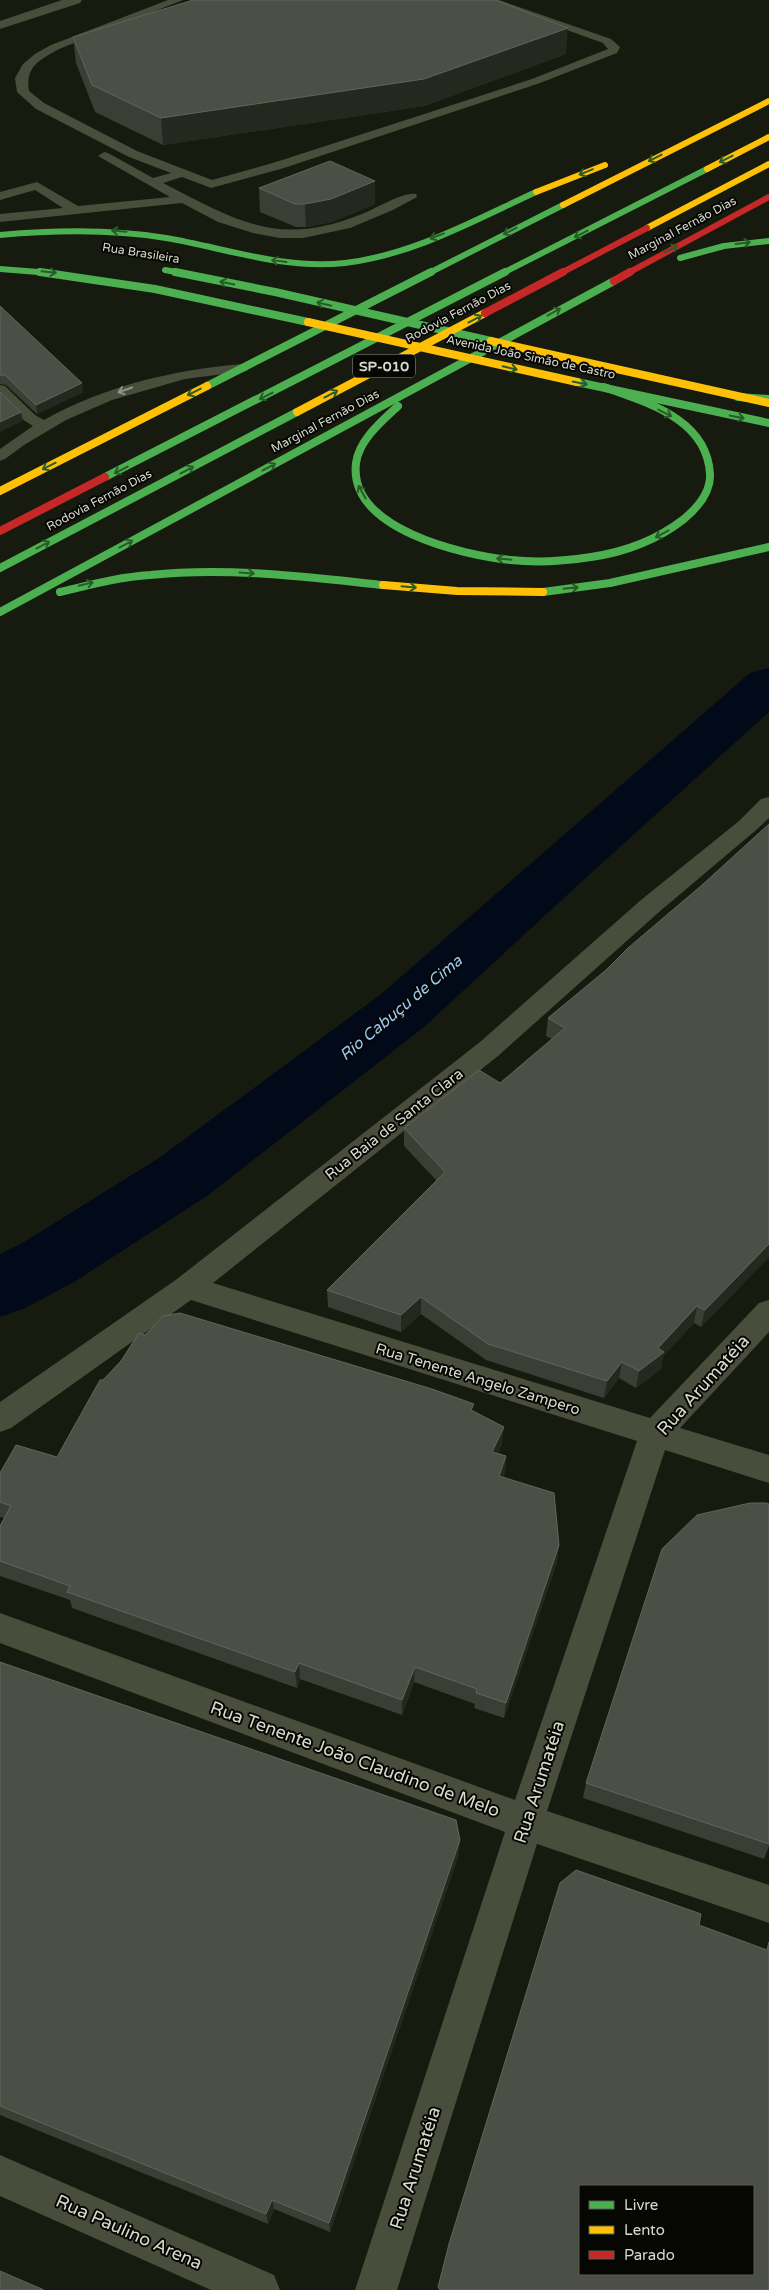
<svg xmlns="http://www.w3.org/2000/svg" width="769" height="2290" font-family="'Varela Round',sans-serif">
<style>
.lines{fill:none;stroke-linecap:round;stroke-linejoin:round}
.river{fill:#020a19;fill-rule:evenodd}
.lane{fill:#494d3b;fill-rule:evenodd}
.street{fill:#494d3b;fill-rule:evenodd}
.fast-far1{stroke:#4caf50;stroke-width:6}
.fast{stroke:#4caf50;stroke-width:8}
.slow-far1{stroke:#ffc107;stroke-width:6}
.slow{stroke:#ffc107;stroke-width:8}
.jam-far1{stroke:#c62828;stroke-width:6}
.jam{stroke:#c62828;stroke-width:8}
.wall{fill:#3b3e35}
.shaded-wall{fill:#25281f}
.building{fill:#4c4f45;stroke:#61655b;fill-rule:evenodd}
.oneway{stroke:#295b29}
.oneway2{stroke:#909485}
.labels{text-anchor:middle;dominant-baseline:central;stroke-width:4;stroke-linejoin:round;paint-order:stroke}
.far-street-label{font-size:12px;fill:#d7dbcf;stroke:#060702}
.shield{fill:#060702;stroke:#989b92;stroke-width:1}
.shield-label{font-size:14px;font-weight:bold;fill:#d7dbcf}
.street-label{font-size:15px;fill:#d7dbcf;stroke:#060702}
.water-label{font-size:16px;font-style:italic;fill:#98cafc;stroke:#060702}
.near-street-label{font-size:18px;fill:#d7dbcf;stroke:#060702}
</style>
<rect width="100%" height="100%" fill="#171a0f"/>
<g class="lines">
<polygon class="river" points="769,668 769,712 589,875 424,1027 207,1196 74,1282 25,1308 0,1317 0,1254 24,1242 159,1158 380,995 750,673"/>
<g class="lane">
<path d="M 168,0 L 183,0 L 59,49 C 40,60 25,66 29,91 L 44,103 L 137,151 L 212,180 L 276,162 L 532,79 L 608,49 L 603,43 L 484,0 L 499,0 L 611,39 L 620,47 L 617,53 L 540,83 L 284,168 L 211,188 L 182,177 L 163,183 C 237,221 278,248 362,214 C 375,209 404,191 416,194 L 417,197 L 393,210 L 350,228 L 303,238 L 280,238 L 253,233 L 218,222 L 182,203 L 0,222 L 0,214 L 63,208 L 35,190 L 0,200 L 0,192 L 37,182 L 78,206 L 170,197 L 98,156 L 104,152 L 108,153 L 153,178 L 171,173 L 129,157 L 36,109 L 17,92 L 15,78 L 23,64 L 35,54 L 51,45 Z"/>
<path d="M 242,364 L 247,365 L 249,368 L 247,371 L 185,379 L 112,400 L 66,420 L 24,445 L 5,459 L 0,461 L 0,449 L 33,426 L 25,421 L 0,397 L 0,385 L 5,386 L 35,415 L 44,420 C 105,386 172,370 242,364 Z"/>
</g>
<g class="street">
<polygon points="62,0 82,0 80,3 0,29 0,21"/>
<polygon points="769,797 769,818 755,831 659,912 498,1056 213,1283 650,1418 759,1303 769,1300 769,1332 680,1428 769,1455 769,1483 665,1450 547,1811 769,1885 769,1923 537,1844 397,2290 355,2290 505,1832 0,1643 0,1613 515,1800 637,1441 191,1300 11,1428 0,1432 0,1402 177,1279 480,1042 641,900 739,821 761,799"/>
<polygon points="0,2155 274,2275 280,2290 211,2290 0,2196"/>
</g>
<g class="fast-far1">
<path d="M 0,235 C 56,230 111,229 166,238 C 225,248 284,270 345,263 C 413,255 475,220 536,192"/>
<polyline points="680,258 724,246 769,241"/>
<polyline points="0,269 51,273"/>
<polyline points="165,270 182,273"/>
<polyline points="429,273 563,205"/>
<polyline points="503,273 707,169"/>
</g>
<g class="fast">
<polyline points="40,272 155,289 308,322"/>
<polyline points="175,272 275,292 491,341"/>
<polyline points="577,382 769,423"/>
<polyline points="207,386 431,272"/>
<polyline points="738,397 769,399"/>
<path d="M 398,406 C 382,421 359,440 356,463 C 348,529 462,555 511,560 C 537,563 565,561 591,557 C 625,552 657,540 684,519 C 697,508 711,492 710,474 C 707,419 648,403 604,387"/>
<polyline points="105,477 505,272"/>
<polyline points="0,568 297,412"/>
<path d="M 60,592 C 90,585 119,577 150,575 C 228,567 306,577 383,585"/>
<polyline points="543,592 610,583 769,547"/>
<polyline points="0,612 614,281"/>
</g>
<g class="slow-far1">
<polyline points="707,169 769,137"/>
<polyline points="536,192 605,165"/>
<polyline points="563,205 769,101"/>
<polyline points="647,228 769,164"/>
</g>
<g class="slow">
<polyline points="308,322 577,382"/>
<polyline points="491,341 769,403"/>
<polyline points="297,412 485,313"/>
<polyline points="0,491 207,386"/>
<polyline points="383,585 457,591 543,592"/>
</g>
<g class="jam-far1">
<polyline points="561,273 647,228"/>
<polyline points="628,273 769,197"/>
</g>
<g class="jam">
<polyline points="614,281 630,272"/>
<polyline points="485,313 563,272"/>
<polyline points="0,531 105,477"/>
</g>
</g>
<g class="wall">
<polygon points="73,37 566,54 424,106 163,145 95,112 76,63"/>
<polygon points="375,181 375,204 332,222 306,227 296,227 260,212 259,188"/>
<polygon points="0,306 83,392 37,414 6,385 0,384"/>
<polygon points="606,970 769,1257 701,1327 694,1323 663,1356 661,1369 636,1388 619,1378 604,1398 486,1360 421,1314 401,1332 328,1307 327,1290 437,1181 404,1146 404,1128 500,1083 552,1039 546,1036 548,1018"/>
<polygon points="103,1380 473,1412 502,1444 498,1453 506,1456 505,1473 503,1477 559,1545 557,1562 504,1718 474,1708 475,1704 414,1682 402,1715 300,1679 297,1688 72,1608 70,1600 0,1576 0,1526 4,1518 0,1517 0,1473 57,1457"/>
<polygon points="769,1504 769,1846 764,1859 583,1798 586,1783"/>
<polygon points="0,1662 459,1854 330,2232 274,2209 268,2224 0,2115"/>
</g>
<g class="shaded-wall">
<polygon points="568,28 566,54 424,106 163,145 161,118"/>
<polygon points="375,181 375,204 332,222 306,227 305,204"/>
<polygon points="82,383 83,392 37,414 36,405"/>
<polygon points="21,412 23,421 0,432 0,422"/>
<polygon points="769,1244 769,1257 701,1327 705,1310"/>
<polygon points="421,1297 421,1314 401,1332 401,1315"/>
<polygon points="697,1306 694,1323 663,1356 661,1369 636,1388 639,1371 658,1348"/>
<polygon points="622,1362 619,1378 604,1398 607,1381"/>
<polygon points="504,1427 502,1444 491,1469 492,1452"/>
<polygon points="506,1456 505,1473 497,1493 499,1476"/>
<polygon points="559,1545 557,1562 504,1718 506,1703"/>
<polygon points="299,1663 300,1679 297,1688 295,1672"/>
<polygon points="415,1667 414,1682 402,1715 402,1700"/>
<polygon points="460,1840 459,1854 330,2232 329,2223"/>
<polygon points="272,2200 274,2209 268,2224 266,2214"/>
</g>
<g class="building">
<polygon points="193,0 495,0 568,28 424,79 161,118 92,85 73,37"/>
<polygon points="330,161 375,181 331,199 305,204 295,204 259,188"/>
<polygon points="0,306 82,383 36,405 5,375 0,375"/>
<polygon points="0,392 21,412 0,422"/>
<polygon points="769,824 769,1244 705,1310 697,1306 658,1348 664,1352 639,1371 622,1362 607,1381 488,1344 421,1297 401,1315 327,1290 445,1172 404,1128 479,1070 500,1083 565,1028 548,1018 606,970 628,948 702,885"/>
<polygon points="180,1313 432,1389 474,1404 471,1410 504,1427 492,1452 506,1456 499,1476 554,1493 559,1545 506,1703 476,1693 477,1689 415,1667 402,1700 299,1663 295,1672 67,1592 70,1586 0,1561 0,1526 11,1506 0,1502 0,1473 16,1445 57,1457 100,1380 103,1380 121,1361 139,1333 145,1335 163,1316"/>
<polygon points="750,1503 766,1503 769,1504 769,1844 586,1783 662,1549 697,1515"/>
<polygon points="0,1662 456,1820 460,1840 329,2223 272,2200 266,2214 0,2106"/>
<path d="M 576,1870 L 701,1914 L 699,1925 L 767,1950 L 769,1942 L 769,2290 L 440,2290 L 438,2287 L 449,2244 L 560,1883 ZM 580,2186 L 753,2186 L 753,2274 L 580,2274 Z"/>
<polygon points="0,2271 44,2290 0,2290"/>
</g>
<defs><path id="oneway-shaft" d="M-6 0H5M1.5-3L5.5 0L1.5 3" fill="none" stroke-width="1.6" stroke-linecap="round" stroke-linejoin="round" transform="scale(1.25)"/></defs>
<g class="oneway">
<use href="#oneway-shaft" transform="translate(655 158) rotate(153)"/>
<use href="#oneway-shaft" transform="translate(726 159) rotate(153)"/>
<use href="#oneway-shaft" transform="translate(586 172) rotate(158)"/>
<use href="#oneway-shaft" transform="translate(119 231) rotate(-175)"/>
<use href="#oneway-shaft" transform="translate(510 231) rotate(153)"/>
<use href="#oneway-shaft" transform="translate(581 234) rotate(153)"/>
<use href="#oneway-shaft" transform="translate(437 236) rotate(159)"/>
<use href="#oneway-shaft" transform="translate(743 243) rotate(-7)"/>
<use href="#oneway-shaft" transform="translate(671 249) rotate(-28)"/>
<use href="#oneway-shaft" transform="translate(279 261) rotate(-172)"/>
<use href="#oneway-shaft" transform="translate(49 272) rotate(6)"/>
<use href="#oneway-shaft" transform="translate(227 283) rotate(-168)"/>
<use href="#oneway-shaft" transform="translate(324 304) rotate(-167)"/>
<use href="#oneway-shaft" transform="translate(554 312) rotate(-29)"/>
<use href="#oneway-shaft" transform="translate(475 319) rotate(-28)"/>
<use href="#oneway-shaft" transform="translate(510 368) rotate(13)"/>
<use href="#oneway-shaft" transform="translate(580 383) rotate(11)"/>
<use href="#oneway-shaft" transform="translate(194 392) rotate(153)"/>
<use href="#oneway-shaft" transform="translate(331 394) rotate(-28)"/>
<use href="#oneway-shaft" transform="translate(266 396) rotate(153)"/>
<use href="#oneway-shaft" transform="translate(665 413) rotate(27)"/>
<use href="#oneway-shaft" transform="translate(737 417) rotate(12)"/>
<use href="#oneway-shaft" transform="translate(49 466) rotate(153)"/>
<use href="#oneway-shaft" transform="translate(269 467) rotate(-28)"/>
<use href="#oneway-shaft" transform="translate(121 470) rotate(153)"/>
<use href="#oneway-shaft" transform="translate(187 470) rotate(-28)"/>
<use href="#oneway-shaft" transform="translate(362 492) rotate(-119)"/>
<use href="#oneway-shaft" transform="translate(662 534) rotate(152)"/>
<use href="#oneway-shaft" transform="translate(126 544) rotate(-28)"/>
<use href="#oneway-shaft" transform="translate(43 545) rotate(-28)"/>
<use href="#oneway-shaft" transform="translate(504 559) rotate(-175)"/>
<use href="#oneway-shaft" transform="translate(247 573) rotate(4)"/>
<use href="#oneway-shaft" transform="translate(86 584) rotate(-14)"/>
<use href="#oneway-shaft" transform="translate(409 587) rotate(5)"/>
<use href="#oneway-shaft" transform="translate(571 588) rotate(-6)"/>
</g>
<use class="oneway2" href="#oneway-shaft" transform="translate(125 390) rotate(161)"/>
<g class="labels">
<g class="far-street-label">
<text transform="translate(682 228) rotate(-28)">Marginal Fernão Dias</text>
<text transform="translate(141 253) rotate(9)">Rua Brasileira</text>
<text transform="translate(458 312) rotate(-28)">Rodovia Fernão Dias</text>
<text transform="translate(531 357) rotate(12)">Avenida João Simão de Castro</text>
<text transform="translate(325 421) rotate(-28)">Marginal Fernão Dias</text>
<text transform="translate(99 500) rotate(-28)">Rodovia Fernão Dias</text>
</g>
<rect class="shield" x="353" y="354.5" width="62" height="23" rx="4"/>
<g class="shield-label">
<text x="384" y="366">SP-010</text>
</g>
<g class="street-label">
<text transform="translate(394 1124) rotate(-38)">Rua Baia de Santa Clara</text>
<text transform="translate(478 1379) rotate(17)">Rua Tenente Angelo Zampero</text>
</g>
<g class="water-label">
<text transform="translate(401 1008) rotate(-40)">Rio Cabuçu de Cima</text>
</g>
<g class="near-street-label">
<text transform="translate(703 1385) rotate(-48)">Rua Arumatéia</text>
<text transform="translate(355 1759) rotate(20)">Rua Tenente João Claudino de Melo</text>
<text transform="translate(539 1782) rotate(-72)">Rua Arumatéia</text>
<text transform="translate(415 2168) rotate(-72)">Rua Arumatéia</text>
<text transform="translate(129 2232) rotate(24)">Rua Paulino Arena</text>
</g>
</g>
<rect x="579" y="2185" width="175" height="90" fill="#060702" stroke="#5a5c54"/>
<rect x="589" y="2201" width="25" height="8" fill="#4caf50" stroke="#5a5c54"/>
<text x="624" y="2210" font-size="15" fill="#d7dbcf">Livre</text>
<rect x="589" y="2226" width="25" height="8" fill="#ffc107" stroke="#5a5c54"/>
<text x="624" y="2235" font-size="15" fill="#d7dbcf">Lento</text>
<rect x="589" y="2251" width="25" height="8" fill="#c62828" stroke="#5a5c54"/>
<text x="624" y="2260" font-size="15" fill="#d7dbcf">Parado</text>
</svg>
